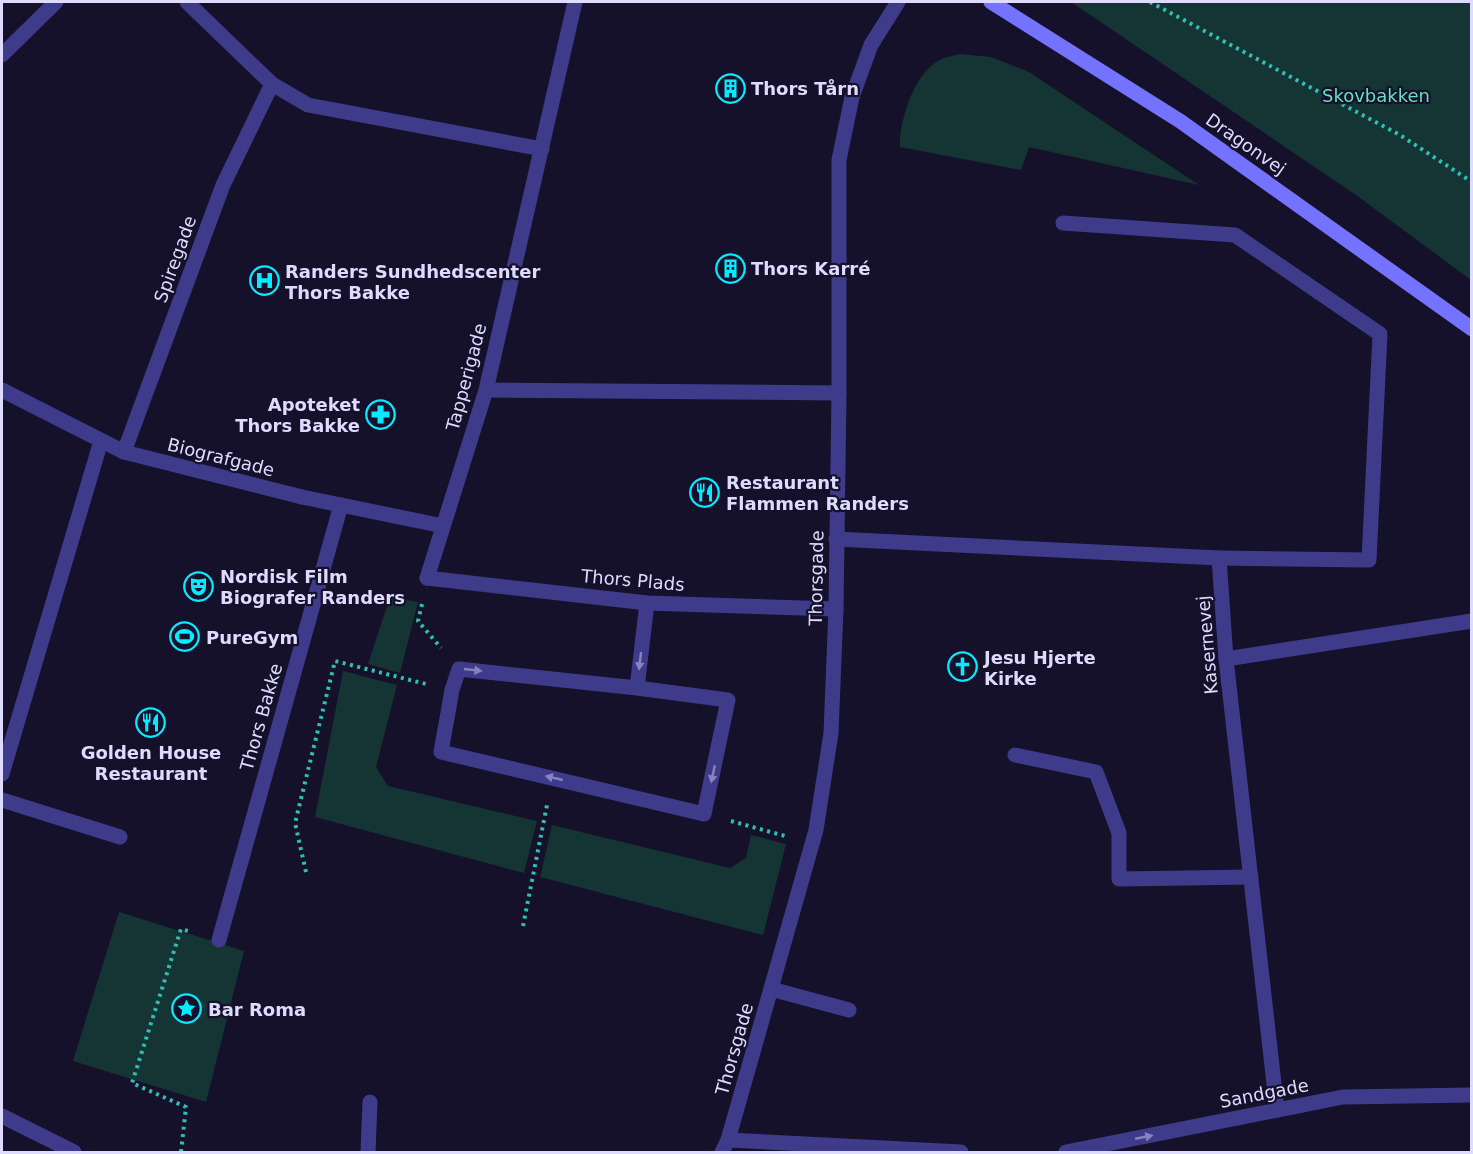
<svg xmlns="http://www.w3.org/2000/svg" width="1473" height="1154" font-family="'DejaVu Sans',sans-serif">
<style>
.green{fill:#143534}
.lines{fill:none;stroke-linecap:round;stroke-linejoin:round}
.path{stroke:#31beb3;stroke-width:4;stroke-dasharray:3 4.5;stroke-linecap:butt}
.service{stroke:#3e3c8a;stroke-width:15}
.pedestrian{stroke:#3e3c8a;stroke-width:15}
.minor{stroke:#3e3c8a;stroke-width:15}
.tertiary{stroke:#3e3c8a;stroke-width:15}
.secondary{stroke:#7473ff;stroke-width:15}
.oneway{fill:#8684bf}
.labels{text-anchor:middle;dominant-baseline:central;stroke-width:4.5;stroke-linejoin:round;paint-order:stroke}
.poi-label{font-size:18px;font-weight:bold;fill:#dfdbff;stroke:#15112b;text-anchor:start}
.park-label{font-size:18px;fill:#65e1c0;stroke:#15112b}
.street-label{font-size:18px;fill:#dfdbff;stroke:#15112b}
</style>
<rect width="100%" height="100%" fill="#15112b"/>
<g class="green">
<polygon points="1071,2 1471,2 1471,280 1356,195"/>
<path d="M 960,54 L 991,57 L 1029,72 L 1199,185 L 1029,147 L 1021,170 L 900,147 C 899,120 915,70 942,59 C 947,56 954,56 960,54 Z"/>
<polygon points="390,597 418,602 400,673 368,664"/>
<polygon points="343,671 397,685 376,767 388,786 537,821 524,873 315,817"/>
<polygon points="552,825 730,868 746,858 751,835 786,844 763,935 540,877"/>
<polygon points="119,912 244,951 206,1102 73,1061"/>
</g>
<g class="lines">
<g class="path">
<polyline points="1150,2 1400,135 1472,182"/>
<polyline points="422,604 418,621 441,648"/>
<polyline points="731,821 785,836"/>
<polyline points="306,872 295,823 335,661 426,684"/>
<polyline points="523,926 547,805"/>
<polyline points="181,1152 186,1107 132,1083 181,929 192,932"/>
</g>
<g class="service">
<polyline points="1063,223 1235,235 1380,334 1369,560 1219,558"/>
<polyline points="1226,659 1472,621"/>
<polyline points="637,688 459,669 452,690 441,752 704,814 728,700 637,688 647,603"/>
<polyline points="1015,755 1096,772 1119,833 1119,879 1251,877"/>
<polyline points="2,774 101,441"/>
<polyline points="2,800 120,837"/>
<polyline points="771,989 849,1010"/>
<polyline points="368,1152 370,1102"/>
</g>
<g class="pedestrian">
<polyline points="187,2 272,84 308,105 542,149"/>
<polyline points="124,452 223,185 272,84"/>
<polyline points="302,497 443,526"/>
<polyline points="427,578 486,390 575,2"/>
<polyline points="219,940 341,505"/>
</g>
<g class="minor">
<polyline points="2,55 56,2"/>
<polyline points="2,390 124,452 302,497"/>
<polyline points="486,390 839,393"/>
<polyline points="836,539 1219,558 1226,659 1277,1110"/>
<polyline points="427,578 647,603 836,609"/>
<polyline points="728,1140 961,1152"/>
<polyline points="722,1152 728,1140 816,830 831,733 836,609 839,393 839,160 852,97 871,45 898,2"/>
<polyline points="1066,1152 1343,1097 1472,1095"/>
</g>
<polyline class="tertiary" points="2,1116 74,1152"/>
<polyline class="secondary" points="991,2 1180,121 1472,329"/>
</g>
<defs><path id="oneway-solid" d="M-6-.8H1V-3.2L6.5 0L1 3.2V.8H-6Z" transform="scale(1.5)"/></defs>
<g class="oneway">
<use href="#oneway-solid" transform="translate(640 661) rotate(97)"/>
<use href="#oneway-solid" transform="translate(473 670) rotate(6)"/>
<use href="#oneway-solid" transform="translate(713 774) rotate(102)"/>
<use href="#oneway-solid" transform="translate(554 778) rotate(-167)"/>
<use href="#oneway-solid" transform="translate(1144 1137) rotate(-11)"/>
</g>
<defs>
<symbol id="building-ring" viewBox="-11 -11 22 22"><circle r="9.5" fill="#15112b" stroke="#08eaff" stroke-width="1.5"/><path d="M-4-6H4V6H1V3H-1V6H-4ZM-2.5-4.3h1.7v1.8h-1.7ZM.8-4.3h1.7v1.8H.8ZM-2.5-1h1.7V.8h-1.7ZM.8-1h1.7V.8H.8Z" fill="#08eaff"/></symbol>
<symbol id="hospital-ring" viewBox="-11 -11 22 22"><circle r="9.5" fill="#15112b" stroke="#08eaff" stroke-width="1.5"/><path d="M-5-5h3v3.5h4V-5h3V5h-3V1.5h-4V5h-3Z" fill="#08eaff"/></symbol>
<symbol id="pharmacy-ring" viewBox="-11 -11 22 22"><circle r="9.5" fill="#15112b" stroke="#08eaff" stroke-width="1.5"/><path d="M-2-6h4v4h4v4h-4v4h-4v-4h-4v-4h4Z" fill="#08eaff"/></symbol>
<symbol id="restaurant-ring" viewBox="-11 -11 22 22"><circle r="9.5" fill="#15112b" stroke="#08eaff" stroke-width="1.5"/><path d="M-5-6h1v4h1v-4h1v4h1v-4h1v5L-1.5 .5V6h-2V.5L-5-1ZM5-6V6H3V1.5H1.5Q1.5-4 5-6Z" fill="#08eaff"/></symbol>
<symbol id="theatre-ring" viewBox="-11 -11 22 22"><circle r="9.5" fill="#15112b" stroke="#08eaff" stroke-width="1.5"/><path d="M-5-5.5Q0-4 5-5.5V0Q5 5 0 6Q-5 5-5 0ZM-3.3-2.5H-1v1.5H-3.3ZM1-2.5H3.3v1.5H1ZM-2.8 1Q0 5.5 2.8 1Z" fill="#08eaff"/></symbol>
<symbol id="stadium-ring" viewBox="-11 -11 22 22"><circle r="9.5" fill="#15112b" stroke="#08eaff" stroke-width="1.5"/><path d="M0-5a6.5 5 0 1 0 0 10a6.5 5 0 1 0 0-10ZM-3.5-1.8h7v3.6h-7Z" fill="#08eaff"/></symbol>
<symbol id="church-ring" viewBox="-11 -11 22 22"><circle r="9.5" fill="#15112b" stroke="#08eaff" stroke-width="1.5"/><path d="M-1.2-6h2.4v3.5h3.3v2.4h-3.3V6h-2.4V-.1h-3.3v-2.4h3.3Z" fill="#08eaff"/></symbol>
<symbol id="sight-ring" viewBox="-11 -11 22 22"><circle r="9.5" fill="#15112b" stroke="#08eaff" stroke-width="1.5"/><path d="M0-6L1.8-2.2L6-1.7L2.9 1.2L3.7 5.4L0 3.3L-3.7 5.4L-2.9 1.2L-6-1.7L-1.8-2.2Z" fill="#08eaff"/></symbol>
</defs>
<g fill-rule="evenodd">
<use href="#building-ring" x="714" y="72" width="33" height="33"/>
<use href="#building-ring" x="714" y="252" width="33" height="33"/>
<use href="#hospital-ring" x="248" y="264" width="33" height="33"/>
<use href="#pharmacy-ring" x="364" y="398" width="33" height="33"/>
<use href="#restaurant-ring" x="688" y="476" width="33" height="33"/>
<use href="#theatre-ring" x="182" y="570" width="33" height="33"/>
<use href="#stadium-ring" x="168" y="620" width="33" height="33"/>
<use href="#church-ring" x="946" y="650" width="33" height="33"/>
<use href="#restaurant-ring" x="134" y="706" width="33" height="33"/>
<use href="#sight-ring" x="170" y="992" width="33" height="33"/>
</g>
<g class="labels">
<g class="poi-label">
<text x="751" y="88">Thors Tårn</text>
<text x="751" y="268">Thors Karré</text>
<text x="285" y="271">Randers Sundhedscenter<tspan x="285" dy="21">Thors Bakke</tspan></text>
<text x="360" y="404" text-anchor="end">Apoteket<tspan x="360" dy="21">Thors Bakke</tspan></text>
<text x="726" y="482">Restaurant<tspan x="726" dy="21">Flammen Randers</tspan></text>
<text x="220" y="576">Nordisk Film<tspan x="220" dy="21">Biografer Randers</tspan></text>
<text x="206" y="637">PureGym</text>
<text x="984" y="657">Jesu Hjerte<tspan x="984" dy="21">Kirke</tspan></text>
<text x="151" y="752" text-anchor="middle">Golden House<tspan x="151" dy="21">Restaurant</tspan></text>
<text x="208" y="1009">Bar Roma</text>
</g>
<g class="park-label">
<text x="1376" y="95">Skovbakken</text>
</g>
<g class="street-label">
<text transform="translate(1246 144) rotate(35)">Dragonvej</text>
<text transform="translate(175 259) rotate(-70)">Spiregade</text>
<text transform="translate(466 377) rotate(-75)">Tapperigade</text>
<text transform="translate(221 457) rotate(14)">Biografgade</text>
<text transform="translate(816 578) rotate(-89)">Thorsgade</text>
<text transform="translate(633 580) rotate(5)">Thors Plads</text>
<text transform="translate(1207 645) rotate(-95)">Kasernevej</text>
<text transform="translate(261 717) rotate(-74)">Thors Bakke</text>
<text transform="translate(734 1049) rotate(-74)">Thorsgade</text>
<text transform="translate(1264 1093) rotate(-11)">Sandgade</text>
</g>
</g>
<rect width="1473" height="1154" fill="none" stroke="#dfdbff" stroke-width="6"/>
</svg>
